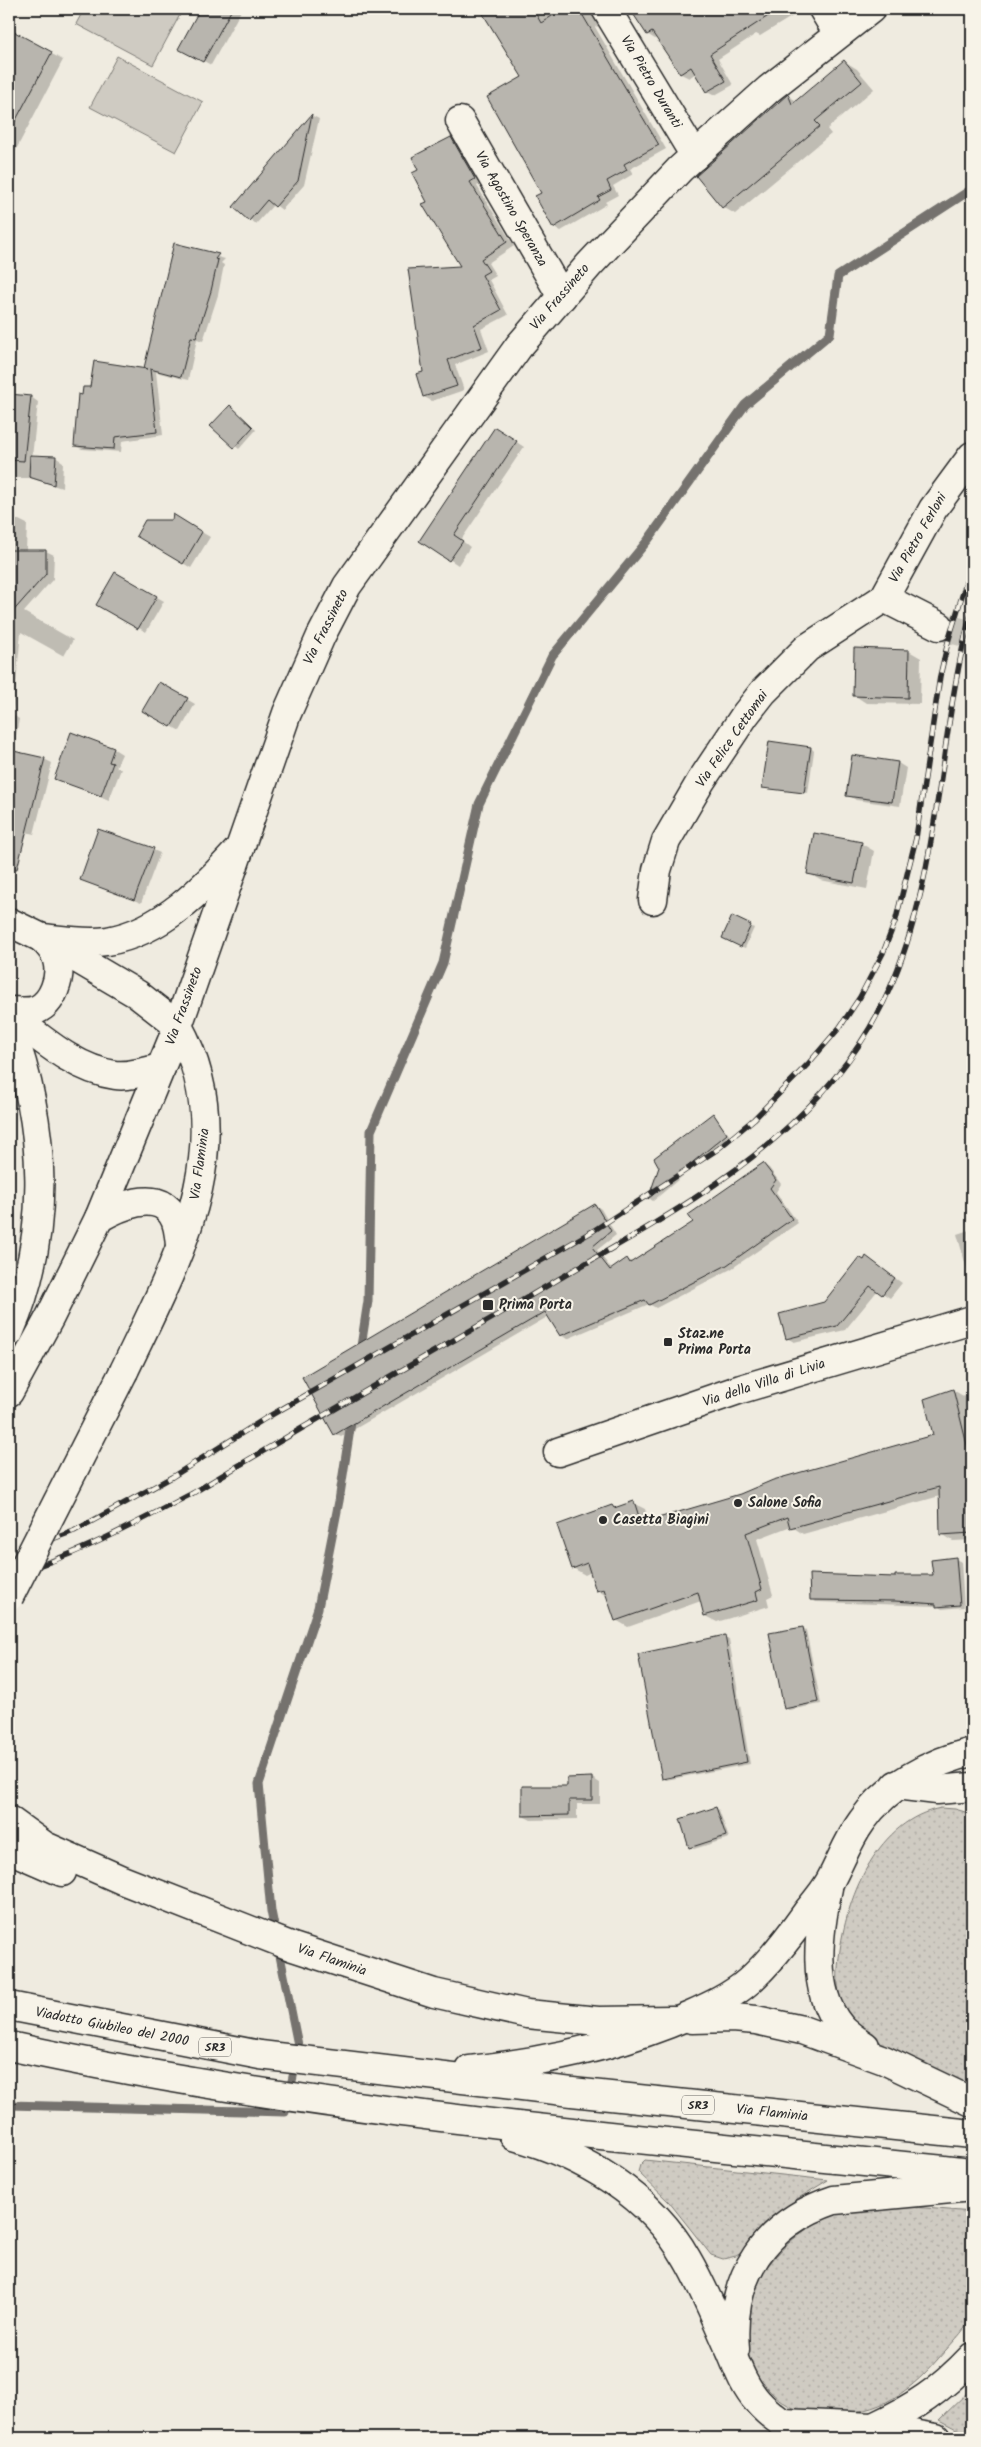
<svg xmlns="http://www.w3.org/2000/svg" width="981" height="2447" font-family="Kalam,sans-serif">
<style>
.grass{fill:url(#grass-dots);stroke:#7d7b76}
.pitch{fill:#cfcbc2;stroke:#7d7b76}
.shadow{fill:#0003}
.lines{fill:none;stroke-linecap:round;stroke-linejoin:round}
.stream{stroke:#74726e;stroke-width:9}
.building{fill:#b8b5ae;stroke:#2b2b2b}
.minor-tunnel{stroke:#c8c5bc;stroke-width:28;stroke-dasharray:28 14;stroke-linecap:butt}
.minor-casing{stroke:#2b2b2b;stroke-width:31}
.tertiary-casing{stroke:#2b2b2b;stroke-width:31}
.trunk-casing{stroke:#2b2b2b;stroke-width:31}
.minor{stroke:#f7f3e8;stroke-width:28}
.tertiary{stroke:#f7f3e8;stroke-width:28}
.trunk{stroke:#f7f3e8;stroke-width:28}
.rail-casing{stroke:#2b2b2b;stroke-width:5.5}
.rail{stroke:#f7f3e8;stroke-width:4;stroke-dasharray:11;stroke-linecap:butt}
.tertiary-bridge-casing{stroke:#2b2b2b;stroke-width:31;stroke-linecap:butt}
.tertiary-bridge{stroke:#f7f3e8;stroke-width:28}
.poi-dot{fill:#2b2b2b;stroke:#f7f3e8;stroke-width:2}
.labels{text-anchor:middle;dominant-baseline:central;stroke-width:4;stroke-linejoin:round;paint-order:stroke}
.shield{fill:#f7f3e8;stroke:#686764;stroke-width:1}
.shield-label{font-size:12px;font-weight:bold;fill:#2b2b2b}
.street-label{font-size:14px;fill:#2b2b2b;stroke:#f7f3e8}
.poi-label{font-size:14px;font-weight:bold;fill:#2b2b2b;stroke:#f7f3e8;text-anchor:start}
</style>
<defs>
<pattern id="grass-dots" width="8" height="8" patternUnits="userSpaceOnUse" patternTransform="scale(1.25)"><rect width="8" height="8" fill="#cfcbc2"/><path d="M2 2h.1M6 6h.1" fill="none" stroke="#b2aea7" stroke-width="1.8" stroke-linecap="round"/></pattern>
</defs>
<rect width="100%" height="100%" fill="#efebe0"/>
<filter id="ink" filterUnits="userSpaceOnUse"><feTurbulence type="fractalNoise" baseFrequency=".02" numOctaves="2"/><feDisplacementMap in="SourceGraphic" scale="10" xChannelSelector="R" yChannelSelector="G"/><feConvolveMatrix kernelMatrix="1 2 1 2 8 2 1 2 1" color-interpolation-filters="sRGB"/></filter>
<g filter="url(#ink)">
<g class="grass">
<path d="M 941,1808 L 955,1809 L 972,1814 L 972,2089 C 939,2072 866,2043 847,2013 C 835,1996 837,1970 840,1950 C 848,1894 878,1820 941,1808 Z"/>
<polygon points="645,2160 828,2180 797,2199 767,2223 741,2253 736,2256 723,2259 711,2255 669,2202 638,2172 640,2165"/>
<path d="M 890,2205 L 972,2212 C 972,2237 972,2263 972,2288 C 972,2296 974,2307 972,2315 C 968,2327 954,2341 945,2351 C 911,2391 881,2416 827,2413 C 810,2412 797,2412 783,2402 C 734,2368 736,2306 771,2262 C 784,2245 802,2231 820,2221 C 841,2209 867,2209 890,2205 Z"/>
<polygon points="972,2388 972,2437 939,2420"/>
</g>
<g class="pitch">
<polygon points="84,9 183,9 153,65 76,24"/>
<polygon points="117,56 203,102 176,152 90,107"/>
</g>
<g class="shadow">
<polygon points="201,9 242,9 211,65 180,48"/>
<polygon points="481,9 599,9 602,25 595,27 666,149 630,169 633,174 613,186 618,195 605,202 607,204 561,231 554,227 543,193 523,77"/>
<polygon points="625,9 800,9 801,11 760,36 756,34 718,59 733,85 715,95 707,91 696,73 689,78 681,74 657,38 655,39 647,34 634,14"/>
<polygon points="9,31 63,60 9,163"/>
<polygon points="844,61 857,69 874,89 827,129 831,134 735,214 723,207 788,96 797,101"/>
<polygon points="313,116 319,119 304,185 282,210 274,204 256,224 235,207"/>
<polygon points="451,139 459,143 482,183 477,186 514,246 488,263 496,276 489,280 508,315 481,329 489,351 455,365 464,390 432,401 424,397 424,372 462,267 428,203 420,170"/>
<polygon points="175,245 225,259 221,263 224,265 218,295 203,341 197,339 188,380 156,372 163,435 122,441 121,452 82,449 75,446 83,396 91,389 95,363 150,370 145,367"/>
<polygon points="9,395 31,397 38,402 32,457 55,457 63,462 62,488 30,478 9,478"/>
<polygon points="231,406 256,430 239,449 212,426"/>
<polygon points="503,433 524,447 461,540 470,547 458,565 421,540"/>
<polygon points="174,516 210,537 191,568 137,535 173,522"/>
<polygon points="9,520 19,520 27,524 26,551 46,551 54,555 53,579 24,612 73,640 64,656 21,632 13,715 19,719 13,752 44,759 52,763 34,834 9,828"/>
<polygon points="115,573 164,601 146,632 98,605"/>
<polygon points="856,649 909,651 921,658 920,704 866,703 854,695"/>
<polygon points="159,683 195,704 180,731 144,710"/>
<polygon points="811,748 814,751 808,793 766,787"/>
<polygon points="114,749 122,754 116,767 121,769 109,800 55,778"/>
<polygon points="898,763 906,768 900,806 856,800 848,795"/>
<polygon points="815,834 862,844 874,851 867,889 820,880 808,873"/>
<polygon points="153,850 160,853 141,903 81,879"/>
<polygon points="733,918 754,928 745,948 727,940"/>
<polygon points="713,1115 730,1136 653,1201 650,1199 661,1167"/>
<polygon points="763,1164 769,1168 781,1184 776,1192 798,1223 731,1269 656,1308 649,1304 567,1339 561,1335 549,1316 341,1437 335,1434 595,1205 601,1209 616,1235 597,1250 612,1270 627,1259 632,1262 695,1222"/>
<polygon points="972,1229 972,1279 969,1277 957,1234"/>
<polygon points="867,1258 902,1283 890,1298 878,1290 845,1330 794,1342 787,1338 825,1303"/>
<polygon points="953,1390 965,1397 972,1427 972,1457 933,1468 933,1471 972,1469 972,1540 953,1541 942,1534 940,1496 803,1534 791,1526 757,1539 773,1595 767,1598 769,1606 717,1622 705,1616 701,1601 628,1627 616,1620 608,1597 597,1590 591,1572 585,1575 573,1568 612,1506 616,1508 633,1503 645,1509 649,1522 935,1436"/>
<polygon points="956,1559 961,1562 964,1607 942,1609 937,1606 816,1602 811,1599 896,1578 934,1576"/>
<polygon points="803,1628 806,1630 821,1704 789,1710 785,1708"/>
<polygon points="725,1637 729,1639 750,1764 666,1780 663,1778"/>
<polygon points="592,1778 600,1783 600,1804 577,1804 577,1819 531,1820 523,1816 568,1787"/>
<polygon points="716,1808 719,1810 729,1838 694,1849 690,1847"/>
</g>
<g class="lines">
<g class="stream">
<polyline points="360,1353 368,1301 371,1131 443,963 479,804 552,656 648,540 745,405 830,334 838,276 972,189"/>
<polyline points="9,2105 285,2112 299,2050 271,1911 259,1784 318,1608 339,1501 352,1416"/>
</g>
</g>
<g class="building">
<polygon points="200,9 232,9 203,62 178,49"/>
<polygon points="480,9 533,9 541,23 563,9 579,9 659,145 624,164 627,170 607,181 611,190 598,197 600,200 553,228 535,196 541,193 487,97 522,77"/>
<polygon points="630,9 779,9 710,54 726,81 706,92 691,67 680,74 652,32 647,35"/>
<polygon points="9,29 52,52 9,133"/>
<polygon points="844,60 862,82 815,121 820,126 722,208 696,176 788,94 792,104"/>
<polygon points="312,114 298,181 275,207 267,200 249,221 233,207"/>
<polygon points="451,137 475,179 470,182 507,242 481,259 489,271 482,275 501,310 474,325 482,347 448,360 457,386 423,397 416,374 423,372 408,269 460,266 422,204 427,202 412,173 418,170 412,157"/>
<polygon points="174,243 219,254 215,259 218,260 211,291 196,338 191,337 181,377 150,369 157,432 115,437 114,449 74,446 78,394 82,395 83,387 90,387 94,361 147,369 144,368"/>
<polygon points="9,394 31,396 24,461 9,460"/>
<polygon points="230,405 253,427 234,448 210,426"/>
<polygon points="495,427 517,441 454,535 463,541 449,561 419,541"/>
<polygon points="30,455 56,456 54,485 29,477"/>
<polygon points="173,514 202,532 183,564 136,536 145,520 172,520"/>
<polygon points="9,550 46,550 46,574 9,616"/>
<polygon points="115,572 157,596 138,629 96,605"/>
<polygon points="854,648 909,650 908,698 853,696"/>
<polygon points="159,682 188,698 171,727 142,711"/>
<polygon points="71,732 114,748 109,762 113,763 101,796 54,779"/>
<polygon points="769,741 811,747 804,793 762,788"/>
<polygon points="9,750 45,758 17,869 9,868"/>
<polygon points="852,755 898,762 892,802 846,796"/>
<polygon points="98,829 154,848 134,900 80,880"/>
<polygon points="814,833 862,842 854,883 807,874"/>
<polygon points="732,916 751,925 741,947 722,938"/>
<polygon points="713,1113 727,1134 648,1199 659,1167 654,1158"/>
<polygon points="763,1163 776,1180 770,1188 792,1219 727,1265 649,1305 645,1300 560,1336 545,1312 334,1435 302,1377 595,1204 611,1231 592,1247 610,1270 627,1258 630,1263 693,1222 688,1215"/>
<polygon points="866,1256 895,1278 882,1295 870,1286 837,1326 786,1339 779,1314 824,1302 859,1257 864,1260"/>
<polygon points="953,1389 972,1465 972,1533 940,1535 939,1487 790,1528 787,1517 746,1533 762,1589 756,1592 758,1600 704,1616 698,1592 615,1621 604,1589 596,1591 587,1563 572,1569 557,1525 612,1505 614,1508 634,1501 641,1523 740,1494 773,1480 933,1435 924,1399"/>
<polygon points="956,1557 960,1605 936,1607 936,1604 895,1601 810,1600 809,1574 895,1577 895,1575 933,1575 931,1560"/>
<polygon points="803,1627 818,1702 784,1709 769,1633"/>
<polygon points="725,1635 747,1762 662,1779 638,1654"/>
<polygon points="592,1777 592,1800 569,1800 569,1815 522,1816 522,1786 567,1786 567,1778"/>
<polygon points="716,1807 726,1836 689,1848 680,1819"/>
</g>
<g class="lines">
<polyline class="minor-tunnel" points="939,626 972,635"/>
<defs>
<g id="minor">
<polyline points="606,9 695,156"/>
<polyline points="823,9 838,34"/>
<polyline points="460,121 562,297"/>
<polyline points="884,598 939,626"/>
<polyline points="653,900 657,870 666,841 701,781 745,715 763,692 807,648 884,598 933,509 972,456"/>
<polyline points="9,922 42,938 137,994 178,1026"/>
<path d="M 42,938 C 63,940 86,944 107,941 C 162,932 204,888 240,848"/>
<path d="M 9,1011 C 17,1011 27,1013 36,1010 C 53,1003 62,977 57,960 C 55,951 48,944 42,938"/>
<path d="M 9,1014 C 41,1038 74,1069 115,1075 C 130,1077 146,1071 161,1068"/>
<path d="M 9,1024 C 47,1124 52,1234 9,1333"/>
<polyline points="558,1452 741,1389 972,1320"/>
</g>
<g id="tertiary">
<path d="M 99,1218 C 118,1207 156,1189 172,1214 C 178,1222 179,1234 180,1245"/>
<path d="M 124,1371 C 176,1262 243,1144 178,1026"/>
<polyline points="9,1392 50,1317 99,1218 178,1026 287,713 321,636 347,586 519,346 589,265 680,169 769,89 871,9"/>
<polyline points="9,1820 45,1846 122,1880 293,1947 434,1993 527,2014 598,2021 673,2020"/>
<polyline points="9,1849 62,1872"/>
</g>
<g id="trunk">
<polyline points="896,1785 937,1790 972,1787"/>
<path d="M 828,1888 C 819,1930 810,1990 840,2026 C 846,2034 857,2040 865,2046"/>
<polyline points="9,2006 260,2055 572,2092 972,2134"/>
<polyline points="692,2019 733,2018 756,2020 802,2030 884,2060 972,2102"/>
<path d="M 9,2046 C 325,2115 650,2139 972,2173"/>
<path d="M 470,2070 C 544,2062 621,2045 690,2015 C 710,2006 732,1996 749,1981 C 771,1961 790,1936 807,1912 C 815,1902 824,1892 830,1881 C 841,1861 848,1840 862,1821 C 887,1785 931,1762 972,1752"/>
<path d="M 514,2136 C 583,2155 651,2195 687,2259 C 704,2288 717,2321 731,2352 C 738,2369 745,2388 758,2402 C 771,2417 789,2428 806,2438"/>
<path d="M 735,2349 C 729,2276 765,2223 834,2200 L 972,2187"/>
<polyline points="783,2423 873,2427 936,2438"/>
<path d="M 873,2427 C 914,2408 941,2390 972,2357"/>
</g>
</defs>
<use href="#minor" class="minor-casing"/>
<use href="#tertiary" class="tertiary-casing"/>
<use href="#trunk" class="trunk-casing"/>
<use href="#minor" class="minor"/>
<use href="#tertiary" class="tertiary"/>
<use href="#trunk" class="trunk"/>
<defs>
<g id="rail">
<polyline points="9,1555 74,1531 172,1477 266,1418 593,1231 718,1149 754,1119 808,1064 840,1027 860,997 883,953 896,919 916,838 940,676 948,642 972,563"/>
<path d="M 9,1575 C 73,1558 134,1524 193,1493 C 292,1433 393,1375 494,1317 C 532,1295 570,1272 609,1250 C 724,1184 841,1109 893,981 C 942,863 938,732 972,610"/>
</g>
</defs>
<use href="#rail" class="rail-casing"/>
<use href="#rail" class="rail"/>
<defs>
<polyline id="tertiary-bridge" points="9,1597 124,1371"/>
</defs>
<use href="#tertiary-bridge" class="tertiary-bridge-casing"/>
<use href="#tertiary-bridge" class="tertiary-bridge"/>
</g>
</g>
<g class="poi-dot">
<rect x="482" y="1299" width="12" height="12" rx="2.5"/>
<rect x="663" y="1337" width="10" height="10" rx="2.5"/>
<circle cx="738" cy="1503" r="5"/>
<circle cx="603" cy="1520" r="5"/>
</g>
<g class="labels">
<g class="shield">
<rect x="199" y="2037.5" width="32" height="19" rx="4"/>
<rect x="682" y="2095.5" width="32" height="19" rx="4"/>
</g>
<g class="shield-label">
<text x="215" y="2047">SR3</text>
<text x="698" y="2105">SR3</text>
</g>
<g class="street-label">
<text transform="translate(651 82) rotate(59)">Via Pietro Duranti</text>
<text transform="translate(511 209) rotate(60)">Via Agostino Speranza</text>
<text transform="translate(560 297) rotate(-49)">Via Frassineto</text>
<text transform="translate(918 538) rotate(-60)">Via Pietro Ferloni</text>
<text transform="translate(326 627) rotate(-63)">Via Frassineto</text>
<text transform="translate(732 739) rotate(-55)">Via Felice Cettomai</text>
<text transform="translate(184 1006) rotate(-70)">Via Frassineto</text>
<text transform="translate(200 1164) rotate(-82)">Via Flaminia</text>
<text transform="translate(764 1383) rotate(-18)">Via della Villa di Livia</text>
<text transform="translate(332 1960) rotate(19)">Via Flaminia</text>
<text transform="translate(112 2027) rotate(11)">Viadotto Giubileo del 2000</text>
<text transform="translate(772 2113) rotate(6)">Via Flaminia</text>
</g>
<g class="poi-label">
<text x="499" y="1305">Prima Porta</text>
<text x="678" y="1334">Staz.ne<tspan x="678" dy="16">Prima Porta</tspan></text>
<text x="748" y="1503">Salone Sofia</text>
<text x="613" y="1520">Casetta Biagini</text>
</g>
</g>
<rect width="981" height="2447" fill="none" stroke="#f7f3e8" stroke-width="30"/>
<rect x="15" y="15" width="951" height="2417" fill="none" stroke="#2b2b2b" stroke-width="2" filter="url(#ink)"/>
</svg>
